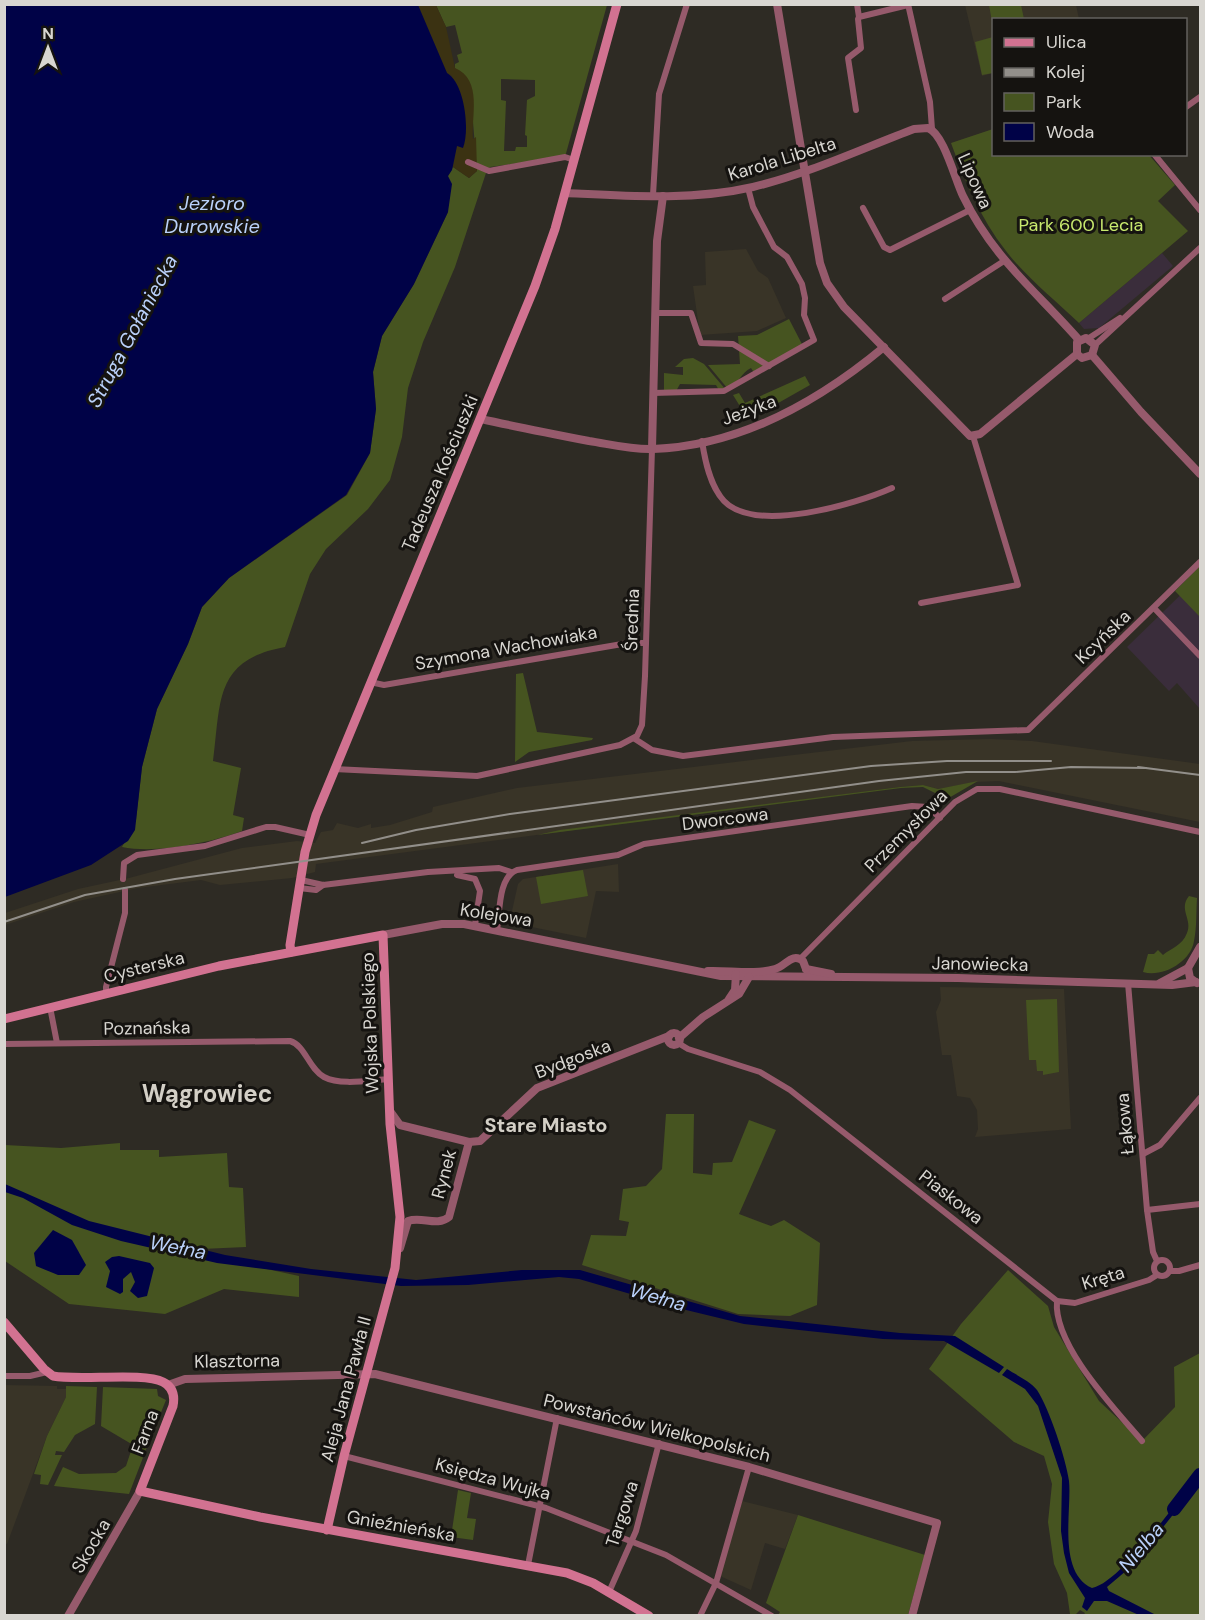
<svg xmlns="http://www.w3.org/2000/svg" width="1205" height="1620" font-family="'DM Sans',sans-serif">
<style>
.commercial{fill:#3a2d3b}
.built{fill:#393427}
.green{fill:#465420;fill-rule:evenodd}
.sand{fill:#3b3212}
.water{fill:#000247}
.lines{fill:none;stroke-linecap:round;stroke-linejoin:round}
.river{stroke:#000247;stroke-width:14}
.minor{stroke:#965a6c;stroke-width:6}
.tertiary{stroke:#965a6c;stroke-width:8}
.secondary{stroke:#d27291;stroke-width:9}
.rail{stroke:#928f8a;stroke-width:2}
.labels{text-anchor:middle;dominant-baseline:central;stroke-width:6;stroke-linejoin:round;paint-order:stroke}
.street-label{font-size:18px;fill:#d8d6d1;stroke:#151310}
.park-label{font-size:18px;fill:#c8e96e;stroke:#151310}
.water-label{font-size:20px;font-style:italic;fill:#bad1fa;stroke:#151310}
.neighbourhood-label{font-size:20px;font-weight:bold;fill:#d3cfc6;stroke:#151310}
.district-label{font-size:24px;font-weight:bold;fill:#d3cfc6;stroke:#151310}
</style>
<rect width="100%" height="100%" fill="#2e2b24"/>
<g class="commercial">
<polygon points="1162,253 1173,266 1099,328 1084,329 1079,323"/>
<polygon points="1200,576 1200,709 1177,683 1169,691 1127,647"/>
</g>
<g class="built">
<polygon points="965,5 1076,5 1079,19 994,20 993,73 982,76"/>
<polygon points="746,249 758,271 768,278 786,318 757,331 700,335 693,286 706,285 705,252"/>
<polygon points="990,739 1032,741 1200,764 1200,822 999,781 975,782 938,789 923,785 900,787 316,864 315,872 292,878 220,885 201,880 138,888 74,902 5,925 5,913 78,889 129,878 242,848 297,841 315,843 321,832 333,830 337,823 358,828 371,824 371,828 390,825 432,812 433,807 517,788 912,741"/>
<polygon points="618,864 619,892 596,891 586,938 512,923 510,920 518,884 523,879"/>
<polygon points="940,987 1064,989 1071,1129 975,1137 978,1129 977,1110 970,1098 957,1096 951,1055 942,1055 936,1012 941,1000"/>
<polygon points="4,1385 57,1386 57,1389 66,1389 66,1397 47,1436 7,1544 4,1543"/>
<polygon points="742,1501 798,1515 785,1549 765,1543 751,1590 720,1576"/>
</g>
<g class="green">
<path d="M 436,5 L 607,5 L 565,157 L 490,167 L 486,173 L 455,267 L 423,342 L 408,388 L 402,437 L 390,480 L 368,509 L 326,549 L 310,574 L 285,647 C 214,660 221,701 213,761 L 241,768 L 233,815 L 244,818 L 242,831 C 209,843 156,854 122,847 L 136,820 L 142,767 L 157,709 L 188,644 L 202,607 L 229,578 L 347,495 L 370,453 L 376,409 L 373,372 L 382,336 L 414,284 L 448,212 L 448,176 L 453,167 L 469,178 L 477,171 L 473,122 L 455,68 L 455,64 L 459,62 L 457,55 L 462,53 L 455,25 L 446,27 ZM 501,79 L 535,80 L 535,96 L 527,100 L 525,135 L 527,136 L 527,147 L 516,147 L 515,151 L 504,151 L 506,101 L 501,100 Z"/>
<polygon points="989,5 1021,5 1024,19 994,20 993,27"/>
<polygon points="993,37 993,73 982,75 975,42"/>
<path d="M 993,129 L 994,154 L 1149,155 L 1175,185 L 1158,201 L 1188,231 L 1079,323 C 1055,300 1026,277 1006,251 C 980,218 965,181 951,143 Z"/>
<path d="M 789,319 L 804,348 L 755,374 L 751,368 C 741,373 739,383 728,389 L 708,365 L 740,364 L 738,336 L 757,335 Z"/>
<polygon points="693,358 704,364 726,390 720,392 716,385 680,384 675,393 664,393 664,373 683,375 683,367 675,367 684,359"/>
<polygon points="805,376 810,385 780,402 746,416 733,395 739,393 745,403"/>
<polygon points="1200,566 1200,617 1175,591"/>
<polygon points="523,673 537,732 593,738 592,740 529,752 515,762 516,674"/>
<polygon points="978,781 947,799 923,787 901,788 537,835 560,830 900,787 923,785 938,789"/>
<polygon points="583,870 588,896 541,904 536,877"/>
<path d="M 1189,896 L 1197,898 C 1196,912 1197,927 1194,941 C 1191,962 1162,978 1143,972 L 1148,954 L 1154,954 L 1158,950 L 1163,955 C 1171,948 1182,946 1187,933 C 1193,920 1178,909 1189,896 Z"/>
<polygon points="1057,999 1059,1072 1043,1075 1043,1071 1037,1071 1036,1060 1029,1060 1026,1000"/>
<polygon points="666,1114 694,1114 693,1173 712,1175 713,1163 732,1162 749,1120 776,1130 739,1214 771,1226 784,1220 820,1243 817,1305 790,1316 738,1314 582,1265 591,1235 626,1236 629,1222 619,1220 623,1189 646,1186 662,1169"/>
<polygon points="120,1143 120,1150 159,1150 159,1157 227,1153 229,1187 243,1188 246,1247 179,1250 299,1276 299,1297 224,1289 165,1314 69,1304 5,1261 5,1145 61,1148"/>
<polygon points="1008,1270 1048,1306 1054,1327 1099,1401 1142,1441 1175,1407 1174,1367 1200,1353 1200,1615 1083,1616 1085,1613 1080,1610 1075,1615 1070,1614 1067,1593 1054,1564 1048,1522 1052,1484 1044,1456 1014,1442 929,1369 961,1324"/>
<polygon points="66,1386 97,1387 95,1424 75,1435 64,1452 56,1451 55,1455 62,1455 48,1485 40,1484 41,1475 34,1474 47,1436 66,1397"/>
<polygon points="103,1387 157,1389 158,1396 166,1400 145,1452 101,1426"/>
<polygon points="132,1448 144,1455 129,1494 54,1486 63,1467 79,1474 116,1473 126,1466"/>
<polygon points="458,1490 471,1493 467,1518 476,1519 473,1540 451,1537"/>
<polygon points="798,1515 925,1555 908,1615 778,1615 780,1612 766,1603"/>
</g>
<path class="sand" d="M 418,5 L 436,5 L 446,27 L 455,68 C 483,80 471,116 473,139 L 476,137 L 477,171 L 469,178 L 453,167 L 457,145 L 452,76 L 447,73 Z"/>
<g class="water">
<path d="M 4,5 L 418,5 L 447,73 C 465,84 470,130 463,148 L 457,146 L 452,170 L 448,176 L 452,184 L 448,212 L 414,284 L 382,336 L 373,372 L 376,409 L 370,453 L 346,495 L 229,578 L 202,607 L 188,644 L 157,709 L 142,767 L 135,830 L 128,841 L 91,865 L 5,897 Z"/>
<polygon points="5,1184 89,1221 225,1255 311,1269 416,1280 522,1270 580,1270 740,1316 900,1333 955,1336 1004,1367 999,1373 944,1341 883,1339 744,1324 682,1309 579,1279 559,1277 468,1285 401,1286 217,1263 121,1241 72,1225 23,1198 5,1192"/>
<polygon points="53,1230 72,1240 86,1265 79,1275 58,1275 36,1266 34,1253"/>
<polygon points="119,1256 150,1263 154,1268 147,1296 138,1298 130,1291 135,1282 131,1272 123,1279 123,1292 120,1294 106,1287 110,1271 105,1262 112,1257"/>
<path d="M 1007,1369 C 1016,1375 1030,1381 1037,1390 C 1049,1408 1066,1459 1069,1481 C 1072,1510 1057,1572 1092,1588 C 1118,1583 1165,1517 1183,1495 L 1187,1497 L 1133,1565 L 1107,1587 L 1109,1591 L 1156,1615 L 1139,1615 L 1107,1601 L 1094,1601 L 1087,1611 L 1082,1607 L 1085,1598 L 1069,1573 L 1064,1553 L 1061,1531 L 1062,1478 L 1038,1406 L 1025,1389 L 1002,1375 Z"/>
</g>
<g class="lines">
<polyline class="river" points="1174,1509 1200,1475"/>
<g class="minor">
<polyline points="857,4 859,17"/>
<polyline points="908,4 930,102 932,129"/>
<polyline points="1186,107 1200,97"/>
<polyline points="856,110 848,58 861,48 858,19 859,17 908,5"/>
<polyline points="1154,154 1200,210"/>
<polyline points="468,162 489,171 565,157 574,160"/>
<polyline points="653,195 659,94 687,4"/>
<polyline points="863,208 884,247 890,250 970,210"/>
<polyline points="945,299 1004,261"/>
<polyline points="655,313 691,313 701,343 733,344 769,366"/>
<polyline points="1089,338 1120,318"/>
<polyline points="1095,345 1200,248"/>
<polyline points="653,393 724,391 814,340 804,315 805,298 802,284 787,257 774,247 753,207 748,188"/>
<path d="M 702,441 C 705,461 710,486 724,501 C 756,534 856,504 892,488"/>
<polyline points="921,603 1018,585 973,436"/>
<polyline points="1154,608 1200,656"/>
<polyline points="370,682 384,685 628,643 646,643"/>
<polyline points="635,739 652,750 683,756 833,737 1028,730 1200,562"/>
<polyline points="334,769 477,776 620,745 637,736 642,725 645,676 652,449"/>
<polyline points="457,875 475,879 480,891 475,925"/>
<polyline points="123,879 124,863 137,855 205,846 266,827 275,827 310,835"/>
<polyline points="301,880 323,885 428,872 499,868 511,872"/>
<polyline points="299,888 316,890 323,885"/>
<path d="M 497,930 C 500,912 498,877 517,870 L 618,855 L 644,844 L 912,806 L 928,807 L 940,818"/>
<polyline points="801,958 955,802 977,789 1000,789 1200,832"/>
<polyline points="1128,983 1147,1210 1153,1252 1157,1261"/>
<polyline points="106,993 106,987 125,913 125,890"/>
<polyline points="50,1007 57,1043"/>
<polyline points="678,1043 688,1049 760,1072 790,1090 1057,1301 1075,1303 1149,1280 1157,1275"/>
<path d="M 4,1044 L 290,1041 C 305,1045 309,1069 324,1077 C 341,1086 370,1080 389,1079"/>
<polyline points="1143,1154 1160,1145 1200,1098"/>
<polyline points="1147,1210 1200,1204"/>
<circle cx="1162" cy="1268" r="8"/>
<polyline points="1170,1271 1179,1271 1200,1265"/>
<path d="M 1057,1301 C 1053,1345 1115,1409 1142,1441"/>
<polyline points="4,1376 30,1376 47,1372"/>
<polyline points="344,1456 546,1508 666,1555 772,1616"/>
<polyline points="528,1565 557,1418"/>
<polyline points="609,1592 636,1531 659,1443"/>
<polyline points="700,1616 716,1583 749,1467"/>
</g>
<g class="tertiary">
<polyline points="777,4 820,263 827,283 844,307 970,436 980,434 1077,354"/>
<path d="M 565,193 C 627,196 692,201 753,187 C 808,174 861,149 914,129 L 928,128 C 944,134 955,180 963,196 C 993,258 1035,290 1079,340"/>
<polyline points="1077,354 1077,342 1086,338 1095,345 1092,355"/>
<polyline points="1077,354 1082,358 1092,355"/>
<polyline points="1092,355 1141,412 1200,474"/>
<path d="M 481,419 C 517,427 553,434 589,441 C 609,444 632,450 653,449 C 739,446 819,401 884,347"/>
<polyline points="652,449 657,241 663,196"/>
<polyline points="383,935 442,924 464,924 721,976 958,978 1172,985 1196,982"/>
<polyline points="806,969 831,974"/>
<path d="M 708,971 C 728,970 755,975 775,969 C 786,966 792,952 803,961 L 806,969"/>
<polyline points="1160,983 1188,968"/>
<polyline points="1197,983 1190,978 1188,968 1200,947"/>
<polyline points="729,999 735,990 736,974"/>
<circle cx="674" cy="1039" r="6"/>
<polyline points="679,1038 703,1017 739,994 749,977"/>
<polyline points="390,1111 400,1125 469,1142 480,1141 537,1088 669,1036"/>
<path d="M 400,1248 L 408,1221 C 422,1216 437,1227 449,1217 L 469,1142"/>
<polyline points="168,1385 185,1379 375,1374 749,1467 937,1523 912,1616"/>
<polyline points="68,1616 140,1491"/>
</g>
<g class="secondary">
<polyline points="291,952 290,945 305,852 316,815 535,286 555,229 617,4"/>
<polyline points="4,1019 219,966 383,935 390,1124 400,1217 395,1268 344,1456 327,1530"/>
<path d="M 4,1322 L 44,1369 L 53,1376 C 79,1381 144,1372 163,1382 C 173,1387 175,1396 173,1406 L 140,1491 L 260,1517 L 567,1573 L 593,1583 L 649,1616"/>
</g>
<g class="rail">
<polyline points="1138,767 1200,775"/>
<polyline points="362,843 416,830 510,814 871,766 947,761 1051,761"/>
<polyline points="4,922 85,895 175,879 879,781 966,772 1015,772 1071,767 1146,768"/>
</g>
</g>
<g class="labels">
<g class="street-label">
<text transform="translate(782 159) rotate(-17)">Karola Libelta</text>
<text transform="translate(975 181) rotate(66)">Lipowa</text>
<text transform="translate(749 410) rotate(-20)">Jeżyka</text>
<text transform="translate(440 473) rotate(-67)">Tadeusza Kościuszki</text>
<text transform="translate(632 620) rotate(-88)">Średnia</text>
<text transform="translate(1103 637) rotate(-44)">Kcyńska</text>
<text transform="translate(506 648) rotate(-10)">Szymona Wachowiaka</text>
<text transform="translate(725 819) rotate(-7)">Dworcowa</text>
<text transform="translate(906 831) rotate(-45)">Przemysłowa</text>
<text transform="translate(496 915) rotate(9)">Kolejowa</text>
<text transform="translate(980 964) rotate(1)">Janowiecka</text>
<text transform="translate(144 967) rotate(-14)">Cysterska</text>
<text transform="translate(370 1023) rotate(-92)">Wojska Polskiego</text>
<text transform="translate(147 1028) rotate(-1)">Poznańska</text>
<text transform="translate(573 1059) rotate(-21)">Bydgoska</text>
<text transform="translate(1125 1124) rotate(-95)">Łąkowa</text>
<text transform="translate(444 1174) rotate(-75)">Rynek</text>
<text transform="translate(951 1197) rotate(38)">Piaskowa</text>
<text transform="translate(1103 1278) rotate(-17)">Kręta</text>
<text transform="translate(237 1361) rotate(-1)">Klasztorna</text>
<text transform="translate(346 1389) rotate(-75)">Aleja Jana Pawła II</text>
<text transform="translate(657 1428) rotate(14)">Powstańców Wielkopolskich</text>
<text transform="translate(145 1432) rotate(-69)">Farna</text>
<text transform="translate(493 1479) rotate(15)">Księdza Wujka</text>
<text transform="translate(622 1514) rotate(-72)">Targowa</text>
<text transform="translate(401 1526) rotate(10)">Gnieźnieńska</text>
<text transform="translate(91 1546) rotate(-60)">Skocka</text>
</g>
<g class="park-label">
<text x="1081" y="225">Park 600 Lecia</text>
</g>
<g class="water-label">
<text x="212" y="203">Jezioro<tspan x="212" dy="23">Durowskie</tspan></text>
<text transform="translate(132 331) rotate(-62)">Struga Gołaniecka</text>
<text transform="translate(178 1247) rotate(11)">Wełna</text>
<text transform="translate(658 1297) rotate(16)">Wełna</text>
<text transform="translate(1141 1547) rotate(-50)">Nielba</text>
</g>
<g class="neighbourhood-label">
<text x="546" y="1125">Stare Miasto</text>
</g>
<g class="district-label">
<text x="207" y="1093">Wągrowiec</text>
</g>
</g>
<rect width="1205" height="1620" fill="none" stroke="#d8d6d1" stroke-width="12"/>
<rect x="992" y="18" width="195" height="138" fill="#151310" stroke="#63615d" stroke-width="1.5"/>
<rect x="1004" y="38" width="30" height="9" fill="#d27291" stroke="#63615d" stroke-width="1.5"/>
<text x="1046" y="48" font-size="18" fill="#d8d6d1">Ulica</text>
<rect x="1004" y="68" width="30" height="9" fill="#928f8a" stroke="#63615d" stroke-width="1.5"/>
<text x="1046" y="78" font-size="18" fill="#d8d6d1">Kolej</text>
<rect x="1004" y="93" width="30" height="18" fill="#465420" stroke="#63615d" stroke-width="1.5"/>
<text x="1046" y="108" font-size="18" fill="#d8d6d1">Park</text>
<rect x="1004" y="123" width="30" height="18" fill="#000247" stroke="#63615d" stroke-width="1.5"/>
<text x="1046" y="138" font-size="18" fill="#d8d6d1">Woda</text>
<g transform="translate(48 48)" stroke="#151310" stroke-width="4.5" paint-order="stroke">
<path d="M0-4.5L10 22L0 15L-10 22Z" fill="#d8d6d1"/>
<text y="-9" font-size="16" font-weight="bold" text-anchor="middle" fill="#d8d6d1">N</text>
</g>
</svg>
